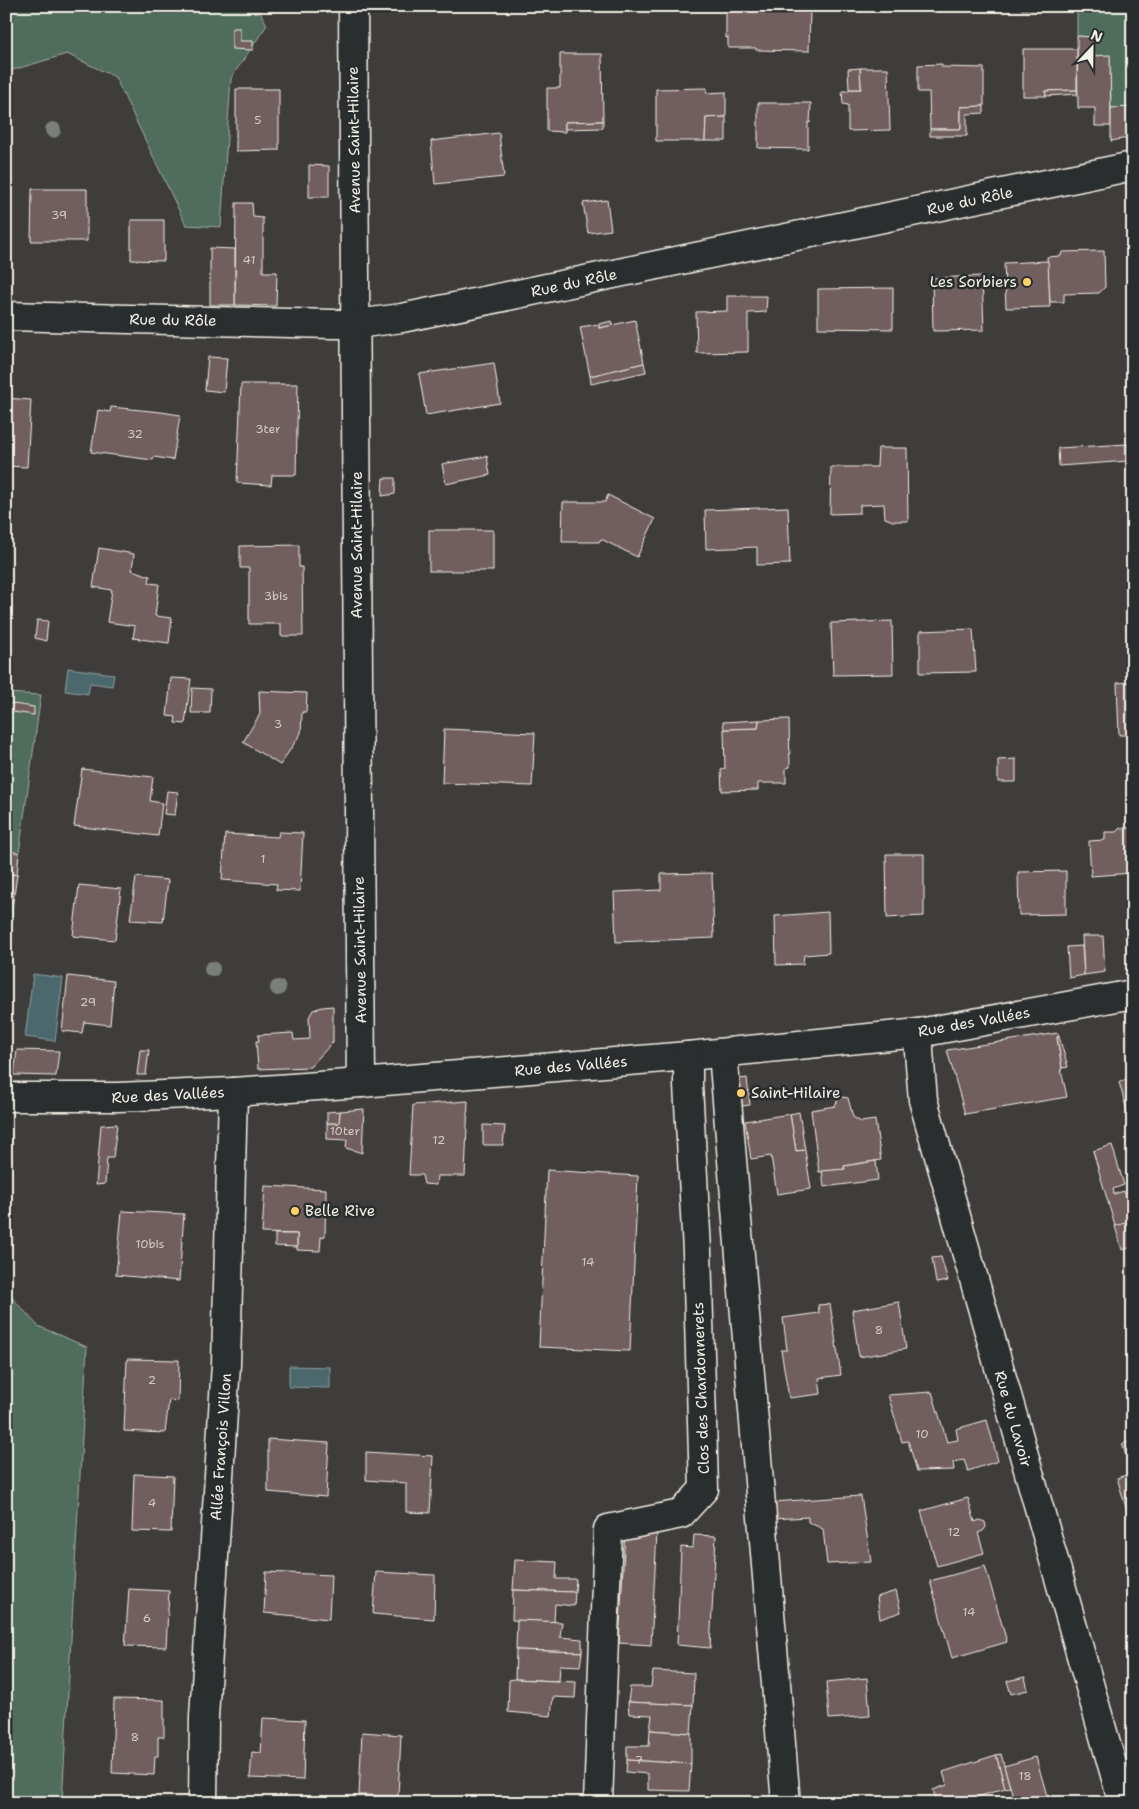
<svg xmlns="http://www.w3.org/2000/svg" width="1139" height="1809" font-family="'Shantell Sans',sans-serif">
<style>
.green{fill:#506c5c;stroke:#a2aea2}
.water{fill:#4b696d;stroke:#8f9f9e}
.building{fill:#715e5e;stroke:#f4f1e8}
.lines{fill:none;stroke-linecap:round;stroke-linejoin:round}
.minor-casing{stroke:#f4f1e8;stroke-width:31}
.minor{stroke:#2a2d2e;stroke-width:28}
.tree{fill:#7a7f78}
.poi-dot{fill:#ffd166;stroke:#2a2d2e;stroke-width:2}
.labels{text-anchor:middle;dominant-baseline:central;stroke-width:5;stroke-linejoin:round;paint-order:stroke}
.number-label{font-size:12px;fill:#d3ccc6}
.street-label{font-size:15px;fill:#f4f1e8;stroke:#2a2d2e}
.poi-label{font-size:15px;fill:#f4f1e8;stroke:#2a2d2e;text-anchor:start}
</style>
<rect width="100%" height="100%" fill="#3f3c3c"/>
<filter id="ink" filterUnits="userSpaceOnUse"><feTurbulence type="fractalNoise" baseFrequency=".02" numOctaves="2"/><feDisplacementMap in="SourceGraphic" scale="10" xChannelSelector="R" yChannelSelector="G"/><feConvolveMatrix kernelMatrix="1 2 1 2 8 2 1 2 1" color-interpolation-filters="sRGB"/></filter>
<g filter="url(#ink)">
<g class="green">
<polygon points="6,6 257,6 267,25 231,78 221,227 186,225 115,77 67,54 6,72"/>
<polygon points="1077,6 1133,6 1133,107 1111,108 1110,56 1093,56 1092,37 1077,36"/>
<polygon points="6,693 41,695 19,853 6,850"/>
<polygon points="6,901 13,902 9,968 6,968"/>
<polygon points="6,1291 38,1326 87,1347 62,1803 6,1803"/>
</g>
<g class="water">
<polygon points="68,668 114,674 112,686 90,683 88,694 65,691"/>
<polygon points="33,974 63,978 55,1041 25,1037"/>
<polygon points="289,1366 330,1367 330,1388 289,1387"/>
</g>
<g class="building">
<polygon points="1022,6 1051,6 1051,9 1022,10"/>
<polygon points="726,9 810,9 809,51 756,50 756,48 728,48 728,37 726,38"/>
<polygon points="232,28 240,28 240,41 253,41 253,50 232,49"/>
<polygon points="1077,36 1092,37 1093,56 1110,55 1111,126 1095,126 1095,108 1078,108"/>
<polygon points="1023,49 1077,49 1077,90 1045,91 1046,96 1023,96"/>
<polygon points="560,54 602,54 603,121 565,122 565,132 547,131 547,88 560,88"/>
<polygon points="942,64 942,67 984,68 984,106 961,107 961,129 930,129 929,92 918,92 918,65"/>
<polygon points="860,68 888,68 890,130 848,131 848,105 843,104 842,91 849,91 849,89 861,89"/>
<polygon points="860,68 861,89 849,89 848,69"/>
<polygon points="707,88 706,93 726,92 726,117 706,118 705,141 656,141 656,89"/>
<polygon points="236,89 279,89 279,150 236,151"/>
<polygon points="1077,90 1078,94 1046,96 1045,91"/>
<polygon points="758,103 811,103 810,123 808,122 808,149 758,148"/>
<polygon points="984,106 984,113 967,114 967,136 930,136 930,129 961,129 961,107"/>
<polygon points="1133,107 1133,137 1111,141 1111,108"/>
<polygon points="726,117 726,141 705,141 706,118"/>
<polygon points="603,121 603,128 565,129 565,122"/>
<polygon points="499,133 504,177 435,184 431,141"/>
<polygon points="309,165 329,166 329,197 309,197"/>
<polygon points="32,189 87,189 87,241 31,241"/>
<polygon points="607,200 611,230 588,233 583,203"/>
<polygon points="236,203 252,203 253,217 263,218 263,272 277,272 276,306 235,305"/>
<polygon points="131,220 164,220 164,261 131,260"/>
<polygon points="1131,229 1133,229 1133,274"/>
<polygon points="210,248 235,249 235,305 210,305"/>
<polygon points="1104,251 1105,287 1099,293 1064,294 1064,302 1050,302 1047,257 1061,256 1062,252"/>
<polygon points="1048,261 1050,307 1006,308 1004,263"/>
<polygon points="982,276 984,330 933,331 932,278"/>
<polygon points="893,288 893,329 818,328 818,289"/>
<polygon points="727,296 767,296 766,312 748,313 748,352 697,353 696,312 727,311"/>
<polygon points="635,320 644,363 590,376 580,327 599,324 599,328"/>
<polygon points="612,321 613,325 599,328 599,324"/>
<polygon points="208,357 227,358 224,392 205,390"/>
<polygon points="494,363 500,403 426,415 419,374"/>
<polygon points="644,363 646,372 591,384 590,376"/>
<polygon points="241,384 298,384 296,475 272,475 271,485 237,483"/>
<polygon points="6,398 31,400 27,467 6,466"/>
<polygon points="111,407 161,412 180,415 173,460 154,457 153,460 91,452 98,410 110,412"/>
<polygon points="1128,444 1129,461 1059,466 1058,448"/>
<polygon points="878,448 907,448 908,521 893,521 885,518 884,504 860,505 860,513 830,514 831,467 877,467"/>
<polygon points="487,456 490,475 446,484 442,464"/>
<polygon points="383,478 395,478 395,494 382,496"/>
<polygon points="608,495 655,519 637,557 601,539 599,542 562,542 563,502 605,502"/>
<polygon points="788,507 790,564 757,565 757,547 706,549 705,510"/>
<rect x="429" y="530" width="64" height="41"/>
<polygon points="299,545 299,567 302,567 303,636 281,636 281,624 249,624 249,568 240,568 240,546"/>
<polygon points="99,548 134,554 132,570 150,576 149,583 159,584 155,616 172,618 169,643 133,638 135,626 107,622 112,590 93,587"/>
<polygon points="37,620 48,621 46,641 35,638"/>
<polygon points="892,621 893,674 833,675 831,623"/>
<polygon points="973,629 976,672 920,673 920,631"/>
<polygon points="171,678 191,679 185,724 175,723 176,717 167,716"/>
<polygon points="1133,682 1133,735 1119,735 1117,683"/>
<polygon points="192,688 211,689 210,713 191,713"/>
<polygon points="259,691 307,693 306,712 302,712 301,733 280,765 243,742 260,714"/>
<polygon points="6,703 34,707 34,715 6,711"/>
<polygon points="789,719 790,767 786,768 786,783 758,783 758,790 722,791 721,770 725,769 724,729 758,728 759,720"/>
<polygon points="759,720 758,728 724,729 723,722"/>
<polygon points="444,729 535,733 532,786 442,783"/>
<polygon points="1016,759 1016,782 998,782 998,760"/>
<polygon points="82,769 153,777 150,801 162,803 158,836 74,826"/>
<polygon points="167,791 178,792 175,815 164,814"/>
<polygon points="1120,828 1129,828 1133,831 1133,873 1091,876 1089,841 1105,840 1105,832 1116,832"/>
<polygon points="279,832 303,833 300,891 276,890 277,884 222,880 225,834 278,837"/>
<polygon points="6,850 19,853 17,875 6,873"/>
<polygon points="886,854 924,854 924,916 887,918"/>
<polygon points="1066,871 1066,914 1019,915 1018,872"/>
<polygon points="6,873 17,875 13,902 6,901"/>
<polygon points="712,873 714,938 616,942 614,892 661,890 661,874"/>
<polygon points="136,877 168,880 163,922 130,920"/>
<polygon points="79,885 121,889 115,940 73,936"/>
<polygon points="828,912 829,953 804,955 803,964 776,965 775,916"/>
<polygon points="1082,936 1103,936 1105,972 1084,975"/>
<polygon points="1082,946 1084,975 1069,978 1067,947"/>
<polygon points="68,976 114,981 110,1025 84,1022 82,1033 62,1031"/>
<polygon points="333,1006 333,1042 310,1067 258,1069 256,1041 259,1041 258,1035 293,1033 294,1040 310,1039 309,1017 313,1010 322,1007"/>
<polygon points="1058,1033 1059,1037 1057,1037 1062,1068 1061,1069 1067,1097 965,1114 947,1050"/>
<polygon points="1057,1037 1059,1037 1068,1067 1062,1068"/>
<polygon points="17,1050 59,1051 56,1076 14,1075"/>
<polygon points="140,1050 149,1050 146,1075 137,1075"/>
<polygon points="747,1078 750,1105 734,1107 732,1080"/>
<polygon points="1133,1078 1133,1120 1130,1121 1119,1082"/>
<polygon points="842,1097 848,1098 853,1117 861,1122 875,1120 881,1160 844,1166 845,1169 819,1172 811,1110 835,1106 838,1099"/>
<polygon points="468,1101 465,1176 437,1176 436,1185 424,1184 422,1175 409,1175 413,1105"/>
<polygon points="364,1109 362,1153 346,1148 347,1140 327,1139 327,1123 339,1123 340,1111"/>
<polygon points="340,1111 339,1123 327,1123 327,1112"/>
<polygon points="799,1112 805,1150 796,1151 790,1114"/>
<polygon points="790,1114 796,1151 805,1150 811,1189 777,1194 771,1156 751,1159 745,1121"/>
<polygon points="117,1124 113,1158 107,1158 105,1184 96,1185 101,1125"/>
<polygon points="483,1125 505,1126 503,1145 483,1145"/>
<polygon points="1112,1145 1124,1185 1113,1189 1114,1194 1124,1191 1133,1219 1133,1221 1115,1226 1093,1151"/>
<polygon points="876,1161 878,1180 824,1187 822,1171 845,1169 844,1166"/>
<polygon points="547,1170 638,1176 630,1351 539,1347"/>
<polygon points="265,1186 326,1189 325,1236 321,1237 320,1251 297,1250 297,1234 262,1233"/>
<polygon points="122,1211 184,1214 179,1281 116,1275"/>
<polygon points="1133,1221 1133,1247 1122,1250 1115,1226"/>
<polygon points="275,1234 297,1234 297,1247 275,1246"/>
<polygon points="941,1257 948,1281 936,1283 932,1258"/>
<polygon points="899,1302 906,1349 859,1357 852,1310"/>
<polygon points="830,1304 841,1375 819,1378 821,1394 789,1398 781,1350 787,1350 783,1318 819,1313 818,1305"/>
<polygon points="127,1359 179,1360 178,1401 169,1400 165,1433 124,1431"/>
<polygon points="932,1392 947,1442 958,1440 956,1429 987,1420 998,1461 968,1471 964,1460 953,1462 954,1470 917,1471 908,1441 902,1442 888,1395"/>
<polygon points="268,1439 329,1443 326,1497 268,1492"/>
<polygon points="1133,1440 1133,1456 1127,1458 1122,1444"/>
<polygon points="366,1452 433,1456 430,1513 406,1512 406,1483 366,1480"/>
<polygon points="1133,1456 1133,1527 1132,1527 1117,1478 1132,1473 1127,1458"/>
<polygon points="134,1474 173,1476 171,1532 132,1531"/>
<polygon points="861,1496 871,1562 827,1564 823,1529 808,1522 808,1517 773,1519 772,1502"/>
<polygon points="968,1498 975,1522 980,1520 985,1522 986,1527 983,1531 978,1533 984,1553 937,1566 921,1511"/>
<polygon points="625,1530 657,1532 651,1645 619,1643"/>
<polygon points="694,1535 716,1536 710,1648 677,1645 681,1547 693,1548"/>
<polygon points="515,1560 557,1562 556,1579 576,1579 575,1592 513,1590"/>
<polygon points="985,1566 1007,1642 952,1658 930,1581"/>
<polygon points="266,1572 331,1575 329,1619 264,1613"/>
<polygon points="376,1572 435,1575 434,1619 373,1614"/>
<polygon points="129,1589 169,1591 166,1647 125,1646"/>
<polygon points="513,1590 575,1592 574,1606 555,1604 554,1622 512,1620"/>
<polygon points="896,1591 901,1612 880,1619 877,1597"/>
<polygon points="517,1620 562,1622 560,1637 582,1639 582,1652 516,1650"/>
<polygon points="516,1650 582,1652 580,1666 560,1665 559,1681 515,1679"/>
<polygon points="653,1671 694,1673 693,1705 628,1702 630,1687 651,1687"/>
<polygon points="1025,1677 1028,1690 1011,1694 1007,1681"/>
<polygon points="867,1678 870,1716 829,1719 826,1682"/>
<polygon points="515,1679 576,1682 575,1698 553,1697 551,1716 508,1712 509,1680"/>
<polygon points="114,1699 164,1700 164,1737 158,1737 158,1756 155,1756 154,1775 112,1773"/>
<polygon points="628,1702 693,1705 691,1733 650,1730 652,1715 629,1714"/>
<polygon points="263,1718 305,1720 303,1780 250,1778 252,1752 261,1753"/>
<polygon points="650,1730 691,1733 691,1764 627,1760 627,1746 649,1746"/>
<polygon points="362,1732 401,1735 398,1796 359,1795"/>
<polygon points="1001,1754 1010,1787 1005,1788 996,1755"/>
<polygon points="996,1755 1005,1788 975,1798 976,1800 968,1803 937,1803 933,1790 947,1785 943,1772"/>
<polygon points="1036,1757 1049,1803 1015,1803 1004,1766"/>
<polygon points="627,1760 691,1764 689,1791 648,1790 648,1774 626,1772"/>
</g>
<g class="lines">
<defs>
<g id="minor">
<polyline points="353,6 361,1083"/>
<polyline points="6,316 333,324 356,324 402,318 1133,166"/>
<polyline points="919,1033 919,1052 923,1100 1123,1803"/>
<polyline points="723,1053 786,1803"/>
<polyline points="6,1097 118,1097 233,1092 361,1083 688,1056 919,1033 1133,994"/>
<polyline points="203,1803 204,1717 226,1364 233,1092"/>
<polyline points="598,1803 608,1529 681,1514 704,1489 697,1251 688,1085 688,1056"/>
</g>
</defs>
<use href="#minor" class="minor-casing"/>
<use href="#minor" class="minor"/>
</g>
<g class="tree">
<circle cx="53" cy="130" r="8"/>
<circle cx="212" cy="969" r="8"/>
<circle cx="278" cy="988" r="8"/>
</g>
</g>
<g class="poi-dot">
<circle cx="1027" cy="282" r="5"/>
<circle cx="741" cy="1093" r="5"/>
<circle cx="295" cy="1211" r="5"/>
</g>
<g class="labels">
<g class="number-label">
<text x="258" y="120">5</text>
<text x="59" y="215">39</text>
<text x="249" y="260">41</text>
<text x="268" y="429">3ter</text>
<text x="135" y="434">32</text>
<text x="276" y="596">3bis</text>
<text x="278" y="724">3</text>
<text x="263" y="859">1</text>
<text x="88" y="1002">29</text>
<text x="345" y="1131">10ter</text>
<text x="439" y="1140">12</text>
<text x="150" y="1244">10bis</text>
<text x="588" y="1262">14</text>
<text x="879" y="1330">8</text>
<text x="152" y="1380">2</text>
<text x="922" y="1434">10</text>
<text x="152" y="1503">4</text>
<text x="954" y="1532">12</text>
<text x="969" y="1612">14</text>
<text x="147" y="1618">6</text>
<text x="135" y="1737">8</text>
<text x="639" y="1760">7</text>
<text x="1025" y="1776">18</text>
</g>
<g class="street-label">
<text transform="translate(354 140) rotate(-91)">Avenue Saint-Hilaire</text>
<text transform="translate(970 201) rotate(-12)">Rue du Rôle</text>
<text transform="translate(574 283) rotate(-12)">Rue du Rôle</text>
<text transform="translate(173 320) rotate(1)">Rue du Rôle</text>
<text transform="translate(357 545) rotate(-90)">Avenue Saint-Hilaire</text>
<text transform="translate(360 950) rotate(-91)">Avenue Saint-Hilaire</text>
<text transform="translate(974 1022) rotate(-10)">Rue des Vallées</text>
<text transform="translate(571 1066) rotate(-5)">Rue des Vallées</text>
<text transform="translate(168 1095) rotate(-3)">Rue des Vallées</text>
<text transform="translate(701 1388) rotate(-92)">Clos des Chardonnerets</text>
<text transform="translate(1013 1419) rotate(74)">Rue du Lavoir</text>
<text transform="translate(221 1447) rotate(-86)">Allée François Villon</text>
</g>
<g class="poi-label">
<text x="1017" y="282" text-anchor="end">Les Sorbiers</text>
<text x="751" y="1093">Saint-Hilaire</text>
<text x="305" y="1211">Belle Rive</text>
</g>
</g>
<rect width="1139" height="1809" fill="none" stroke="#2a2d2e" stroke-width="25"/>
<rect x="12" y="12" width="1114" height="1784" fill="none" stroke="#f4f1e8" stroke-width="2" filter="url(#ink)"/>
<g transform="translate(1092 48) rotate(22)" stroke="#2a2d2e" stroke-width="4" paint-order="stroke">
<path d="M0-4L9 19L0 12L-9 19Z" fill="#f4f1e8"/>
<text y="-8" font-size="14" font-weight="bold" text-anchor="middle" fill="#f4f1e8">N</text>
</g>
</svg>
